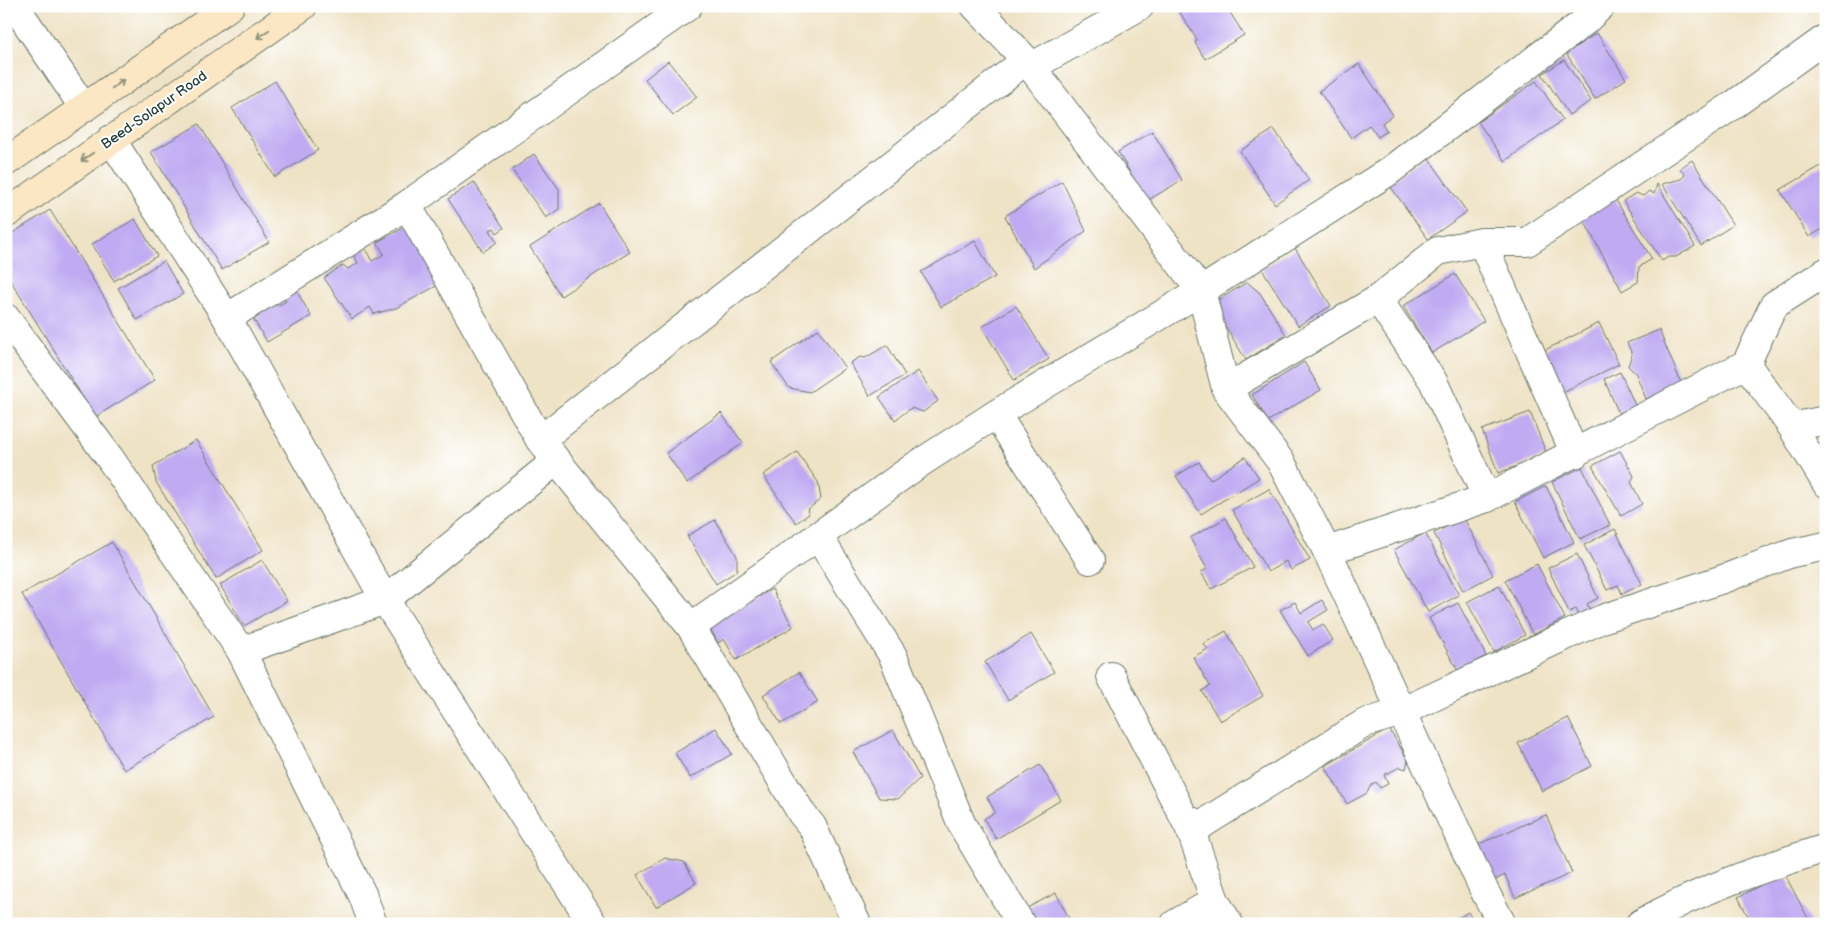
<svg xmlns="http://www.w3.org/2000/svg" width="1832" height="930" font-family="'Balsamiq Sans',sans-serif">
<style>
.building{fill:#c0aaf2}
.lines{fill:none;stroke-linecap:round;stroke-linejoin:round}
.street-casing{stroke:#687767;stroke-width:30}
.secondary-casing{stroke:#687767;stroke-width:30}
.street{stroke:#fff;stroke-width:28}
.secondary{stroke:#fbe7c3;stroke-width:28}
.oneway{stroke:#8d927c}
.labels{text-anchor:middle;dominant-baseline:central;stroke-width:4;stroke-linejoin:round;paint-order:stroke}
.street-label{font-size:14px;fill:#1f3d34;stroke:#fff}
</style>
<rect width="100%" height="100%" fill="#fff"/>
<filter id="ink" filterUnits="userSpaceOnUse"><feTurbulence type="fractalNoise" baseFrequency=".02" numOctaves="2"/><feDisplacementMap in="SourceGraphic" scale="10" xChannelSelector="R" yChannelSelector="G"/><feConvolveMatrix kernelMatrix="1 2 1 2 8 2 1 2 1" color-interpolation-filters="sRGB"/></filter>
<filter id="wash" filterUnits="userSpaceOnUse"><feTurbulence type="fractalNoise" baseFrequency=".0096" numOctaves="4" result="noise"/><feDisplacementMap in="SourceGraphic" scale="20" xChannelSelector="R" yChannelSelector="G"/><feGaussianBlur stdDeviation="1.12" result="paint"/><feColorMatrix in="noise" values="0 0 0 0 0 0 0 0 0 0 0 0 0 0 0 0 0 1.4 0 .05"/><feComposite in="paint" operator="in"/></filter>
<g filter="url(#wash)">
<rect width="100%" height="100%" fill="#efe3c6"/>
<g id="blocks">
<g class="building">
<polygon points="1176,6 1226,6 1244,35 1205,59 1195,43 1197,40"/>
<polygon points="1597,33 1626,79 1595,99 1566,53"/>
<polygon points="1564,60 1591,101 1569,115 1542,74"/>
<polygon points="668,61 697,97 673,115 645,79"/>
<polygon points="1359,64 1393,115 1382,123 1387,131 1378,137 1369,125 1351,138 1319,91"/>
<polygon points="275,81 318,150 275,177 232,108"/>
<polygon points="1536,81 1563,120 1505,161 1478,122"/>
<polygon points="199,124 269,242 222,270 151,152"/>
<polygon points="1274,129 1309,180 1275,204 1240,151"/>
<polygon points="1152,131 1182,180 1147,201 1118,152"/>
<polygon points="534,154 559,189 559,209 546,218 512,170"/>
<polygon points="1427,156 1467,212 1428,239 1388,183"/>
<polygon points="1692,160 1733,225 1701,246 1662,184 1681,179 1685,175 1680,168"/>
<polygon points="1826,163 1826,227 1809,237 1780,190"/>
<polygon points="1062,181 1086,231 1034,268 1005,216"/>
<polygon points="474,182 504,228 497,233 494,228 490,230 497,242 483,252 448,199"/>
<polygon points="1657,184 1695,246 1676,257 1668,257 1662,261 1623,201 1636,193 1643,196 1649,191 1654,194"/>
<polygon points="1614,197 1652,259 1639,267 1638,282 1622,291 1582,217"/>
<polygon points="599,203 630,252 561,296 530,247"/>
<polygon points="50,210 155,380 95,417 6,273 6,237"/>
<polygon points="135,219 157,256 114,281 92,244"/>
<polygon points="412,223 440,284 396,308 374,314 370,307 352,319 324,278 343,265 348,269 358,263 352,253 364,247 372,261 384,254 377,242"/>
<polygon points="975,241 995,277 941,307 921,272"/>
<polygon points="1295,248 1331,306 1298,326 1262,269"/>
<polygon points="164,261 183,294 137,320 118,288"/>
<polygon points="1455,274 1484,321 1432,353 1403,306"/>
<polygon points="1247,282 1260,293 1286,335 1246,360 1212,304"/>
<polygon points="295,288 311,316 267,342 254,320 259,316 257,312 273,302 277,306 286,301 283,295"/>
<polygon points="1016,306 1049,359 1014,380 982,327"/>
<polygon points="1599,323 1619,364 1563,392 1543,351"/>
<polygon points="818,329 845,368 810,392 789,388 771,362"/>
<polygon points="1659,330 1682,385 1646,399 1636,374 1628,366 1632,354 1627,343"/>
<polygon points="887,345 905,375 870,396 850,363 860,357 865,358"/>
<polygon points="1304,362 1321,390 1268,421 1252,395"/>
<polygon points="918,371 938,401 923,412 911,408 895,420 879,397"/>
<polygon points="1620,372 1636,407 1619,414 1604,379"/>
<polygon points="1530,412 1547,455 1498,473 1482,430"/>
<polygon points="721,413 743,443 687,483 666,453"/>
<polygon points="196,440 263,550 216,579 156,482 153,466"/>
<polygon points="1620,451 1634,476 1631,482 1642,504 1621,516 1592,466"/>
<polygon points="797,452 818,482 821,499 807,510 809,514 796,523 763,475"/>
<polygon points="1245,457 1259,478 1201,514 1176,476 1199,462 1210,480"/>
<polygon points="1582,467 1610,525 1580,539 1552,482"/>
<polygon points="1546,486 1574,542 1543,558 1515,502"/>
<polygon points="1269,489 1310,560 1291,570 1286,561 1268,572 1232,510"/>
<polygon points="1226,518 1253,567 1211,589 1201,572 1207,569 1190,538"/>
<polygon points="1464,518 1493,575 1463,591 1434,533"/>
<polygon points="715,520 737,556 737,571 716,584 687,536"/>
<polygon points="1615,529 1642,584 1622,594 1618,585 1607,590 1584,545"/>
<polygon points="1425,533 1459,595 1428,612 1394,550"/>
<polygon points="112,542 214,717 124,770 22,594"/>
<polygon points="1577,554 1598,598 1587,604 1592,614 1581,620 1576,609 1569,612 1548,568"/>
<polygon points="262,560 287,601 244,626 220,585"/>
<polygon points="1537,564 1565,618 1533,635 1505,580"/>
<polygon points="1499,585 1525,635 1494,652 1467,602"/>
<polygon points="772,589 793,627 736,660 724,639 718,643 708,625"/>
<polygon points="1322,600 1328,610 1308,622 1313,630 1323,624 1333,640 1308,656 1280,610 1295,602 1301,613"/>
<polygon points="1458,603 1486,656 1458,671 1429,618"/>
<polygon points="1226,631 1263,696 1220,721 1202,691 1210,686 1193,657 1208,649 1203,644"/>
<polygon points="1031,634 1054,672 1008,700 985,662"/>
<polygon points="799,672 818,702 781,724 763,695"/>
<polygon points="1568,718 1592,766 1542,791 1518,743"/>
<polygon points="716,728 732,754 690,778 675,753"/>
<polygon points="1389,729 1408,760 1406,769 1400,767 1384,775 1388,784 1380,788 1376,782 1371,785 1367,793 1347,804 1325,766"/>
<polygon points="893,730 920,778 898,799 879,798 853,752"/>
<polygon points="1040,765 1061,800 996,839 984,819 995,812 987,797"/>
<polygon points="1546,815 1572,873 1515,898 1505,875 1495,880 1479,844"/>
<polygon points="665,858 684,862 696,883 656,907 637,875"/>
<polygon points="1784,873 1811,924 1752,924 1738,897"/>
<polygon points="1056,893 1072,924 1035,924 1027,908"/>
<polygon points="1468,912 1475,924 1455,924 1453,921"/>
</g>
</g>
</g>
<g filter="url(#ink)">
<use href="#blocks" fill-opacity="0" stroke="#687767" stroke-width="1"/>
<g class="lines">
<defs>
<g id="street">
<polyline points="15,6 84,108"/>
<polyline points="688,6 407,205 540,440 691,627"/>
<polyline points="975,6 1026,60 1201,291 1226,389 1281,462 1327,551 1484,890 1502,924"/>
<polyline points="1031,67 1140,6"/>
<polyline points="111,139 227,318 385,600 593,924"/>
<polyline points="1482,242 1575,454"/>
<polyline points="1378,299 1433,381 1487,498"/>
<polyline points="6,318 109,457 241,651 363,896 373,924"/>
<polyline points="227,318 407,205"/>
<polyline points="1746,364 1792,427 1826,483"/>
<polyline points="1226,389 1378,299 1438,251 1482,242 1527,242 1732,106 1826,38"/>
<polyline points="996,414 1090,560"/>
<polyline points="1792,427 1826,420"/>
<polyline points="540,440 1026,60"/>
<polyline points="818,536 893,656 962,825 1021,924"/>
<polyline points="1327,551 1487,498 1746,364 1774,305 1826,272"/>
<polyline points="241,651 385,600 552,464 557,462"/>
<polyline points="1111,676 1191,831 1191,821"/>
<polyline points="857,924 812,826 802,814 691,627 917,465 996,414 1201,291 1388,172 1584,22 1601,6"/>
<polyline points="1175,924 1215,901"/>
<polyline points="1229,924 1215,901 1191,831 1365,723 1401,712 1602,619 1723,579 1792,553 1826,546"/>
<path d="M 1640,924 C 1697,890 1763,868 1826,848"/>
</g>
<g id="secondary">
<polyline points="6,162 230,6"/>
<polyline points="6,214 303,6"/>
</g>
</defs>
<use href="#street" class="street-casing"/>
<use href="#secondary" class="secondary-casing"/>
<use href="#street" class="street"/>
<use href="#secondary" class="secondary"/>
</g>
<defs><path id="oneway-shaft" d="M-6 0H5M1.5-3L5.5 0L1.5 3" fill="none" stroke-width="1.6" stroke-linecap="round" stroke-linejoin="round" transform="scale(1.25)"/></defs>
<g class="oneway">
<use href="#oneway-shaft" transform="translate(263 34) rotate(145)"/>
<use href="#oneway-shaft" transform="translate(118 84) rotate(-35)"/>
<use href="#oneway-shaft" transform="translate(87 157) rotate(145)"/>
</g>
</g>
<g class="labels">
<g class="street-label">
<text transform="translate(154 110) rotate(-35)">Beed-Solapur Road</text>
</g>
</g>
<rect width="1832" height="930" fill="none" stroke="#fff" stroke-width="25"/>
</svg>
